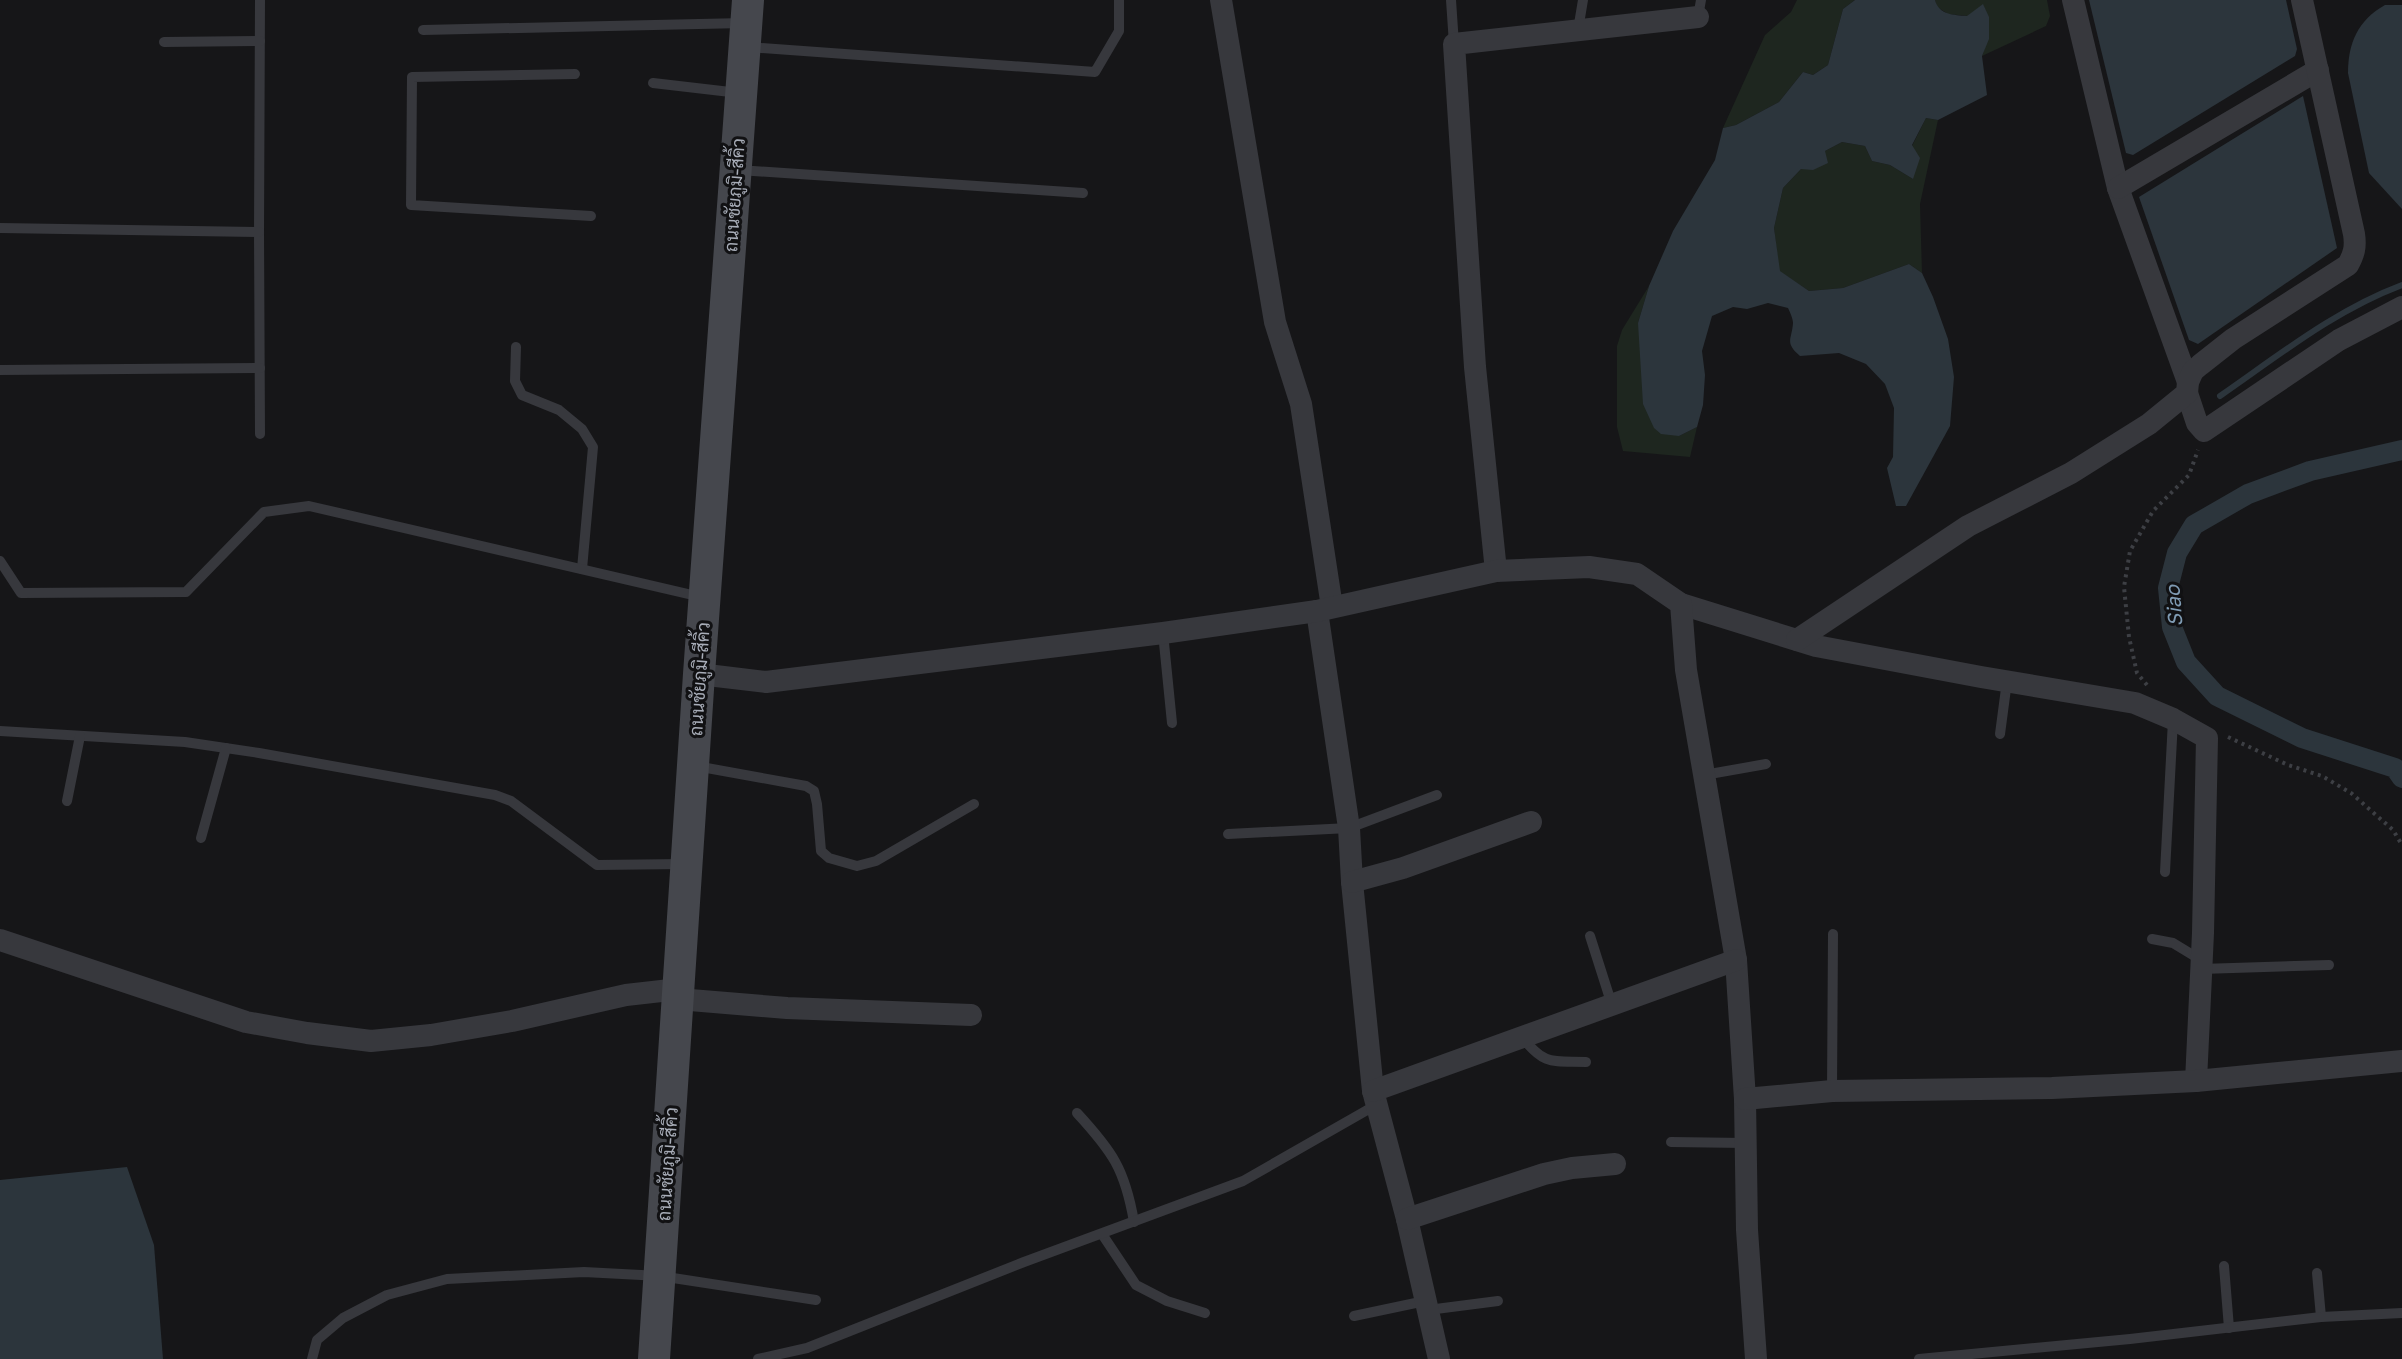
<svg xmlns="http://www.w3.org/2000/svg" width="2402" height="1359" font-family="'Golos Text',Sarabun,sans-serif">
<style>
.green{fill:#1e261f}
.water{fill:#2c353c}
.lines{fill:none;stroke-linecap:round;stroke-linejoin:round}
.stream{stroke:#2c353c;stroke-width:6}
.canal{stroke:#2c353c;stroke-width:20}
.path{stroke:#3d3f44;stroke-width:4;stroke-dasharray:3 4.5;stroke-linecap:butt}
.service{stroke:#37383d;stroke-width:10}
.minor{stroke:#37383d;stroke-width:22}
.secondary{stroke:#45474d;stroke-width:32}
.labels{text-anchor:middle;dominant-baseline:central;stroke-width:6;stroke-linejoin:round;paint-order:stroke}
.street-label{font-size:18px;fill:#a8adb8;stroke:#111113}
.water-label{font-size:20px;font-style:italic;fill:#7f9bb3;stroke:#111113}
</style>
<rect width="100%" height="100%" fill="#161618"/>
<g class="green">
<polygon points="1797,0 1855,0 1843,9 1828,65 1813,75 1803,72 1779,102 1736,125 1723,128 1765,35 1791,12"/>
<path d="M 1935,0 L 2047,0 L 2050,16 L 2046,26 L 1982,56 C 1989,37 1992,23 1983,5 L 1968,16 L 1948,14 L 1937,7 Z"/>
<polygon points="1926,118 1938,120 1920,204 1922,273 1909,264 1843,288 1809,291 1779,271 1774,228 1783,188 1801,169 1825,151 1842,142 1865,146 1872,161 1890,165 1913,179 1912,146"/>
<polygon points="1649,286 1638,323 1679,436 1697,427 1690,457 1623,451 1617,427 1617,346 1622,330"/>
</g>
<g class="water">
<path d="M 1855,0 L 1935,0 C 1939,15 1954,15 1967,16 L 1983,4 L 1989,17 L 1989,39 L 1982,56 L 1987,95 L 1938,120 L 1926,118 L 1912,145 L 1920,158 L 1913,179 L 1890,165 L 1872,161 L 1865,146 L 1842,142 L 1825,151 L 1828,163 L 1813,170 L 1801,169 L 1783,188 L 1774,228 L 1780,271 L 1809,291 L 1843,288 L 1909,264 L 1922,273 L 1933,297 L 1948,339 L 1954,377 L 1950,426 L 1906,506 L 1896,506 L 1887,468 L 1893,457 L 1894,408 L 1885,384 L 1866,364 L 1839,353 L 1800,356 C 1784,342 1792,340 1793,323 C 1793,319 1790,312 1788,308 L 1768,303 L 1747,309 L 1733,307 L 1712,316 L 1702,351 L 1705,375 L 1703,405 L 1697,427 L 1679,436 L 1661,434 L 1654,428 L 1643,404 L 1638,323 L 1649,286 L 1673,231 L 1715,160 L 1723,128 L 1736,125 L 1779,102 L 1803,72 L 1813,75 L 1828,65 L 1843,9 Z"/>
<polygon points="2089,0 2286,0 2297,49 2295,56 2133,155 2126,153"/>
<path d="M 2385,5 L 2402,5 L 2402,209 L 2369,173 L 2348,73 C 2348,43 2358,20 2385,5 Z"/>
<polygon points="2303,96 2337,248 2198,344 2189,340 2139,197"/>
<polygon points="127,1167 154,1245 163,1359 0,1359 0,1180"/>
</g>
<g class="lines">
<path class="stream" d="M 2220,396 C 2278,356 2335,310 2402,285"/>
<polyline class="canal" points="2402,450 2310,471 2248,494 2194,525 2177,553 2168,588 2172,627 2186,662 2217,696 2302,738 2395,768 2402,778"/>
<g class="path">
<polyline points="2147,685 2137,673 2129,637 2124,587 2130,551 2153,511 2189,475 2198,450"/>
<polyline points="2228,737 2288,765 2322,776 2351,793 2393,830 2402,845"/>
</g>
<g class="service">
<polyline points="260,0 259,232 260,434"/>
<polyline points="1451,0 1454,44"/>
<polyline points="1698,17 1701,0"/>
<polyline points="423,30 744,23"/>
<polyline points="1578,30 1583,0"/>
<polyline points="164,42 260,41"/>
<polyline points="748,47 1095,72 1119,31 1119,0"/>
<polyline points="575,74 412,77 411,205 591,216"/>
<polyline points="653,83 739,93"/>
<polyline points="739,170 1083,193"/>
<polyline points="0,228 259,232"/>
<polyline points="516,347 515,381 522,395 559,410 582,429 593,447 582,569"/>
<polyline points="0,370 260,368"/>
<polyline points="0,561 21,593 186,592 264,512 309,506 701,597"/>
<polyline points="1163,633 1172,723"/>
<polyline points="0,731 185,742 259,753 495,795 511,801 597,865 683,864"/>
<polyline points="2000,734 2007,681"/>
<polyline points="696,766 806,786 814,791 817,804 821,851 829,858 857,866 876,861 974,804"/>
<polyline points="1704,775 1766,764"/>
<polyline points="67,801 80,736"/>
<polyline points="1228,834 1349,828 1437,795"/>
<polyline points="201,838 226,748"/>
<polyline points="2165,872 2173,720"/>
<polyline points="1590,936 1612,1005"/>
<polyline points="2152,939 2173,943 2201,960"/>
<polyline points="2201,969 2329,965"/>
<path d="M 1522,1037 C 1545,1066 1552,1061 1586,1062"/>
<polyline points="1832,1091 1833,934"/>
<path d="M 1077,1113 C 1112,1151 1125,1169 1134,1222"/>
<polyline points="1671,1142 1745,1143"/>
<polyline points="1102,1234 1136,1285 1167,1301 1205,1313"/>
<polyline points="2224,1266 2229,1328"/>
<polyline points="2317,1273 2321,1317"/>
<polyline points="1428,1310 1498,1301"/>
<polyline points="1354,1316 1425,1301"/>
<polyline points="312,1359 317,1340 343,1318 387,1295 447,1279 584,1272 660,1276 816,1300"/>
<polyline points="758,1359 807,1348 1024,1262 1243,1181 1376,1105"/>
<polyline points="1919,1359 2130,1339 2321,1317 2402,1313"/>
</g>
<g class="minor">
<polyline points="1221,0 1275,322 1301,404 1332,607"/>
<polyline points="2073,0 2118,188 2188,382"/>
<polyline points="2118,188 2318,70"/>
<polyline points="2187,393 2197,423 2204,431 2339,340 2402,307"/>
<polyline points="1496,571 1475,367 1454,44 1698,17"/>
<polyline points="1681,604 1816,646 1981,677 2135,703 2173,719 2207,738 2203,933 2196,1081"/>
<polyline points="1317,611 1349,828 1352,882 1373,1091 1407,1219 1439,1359"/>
<path d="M 1797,640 L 1968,526 L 2071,473 L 2149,424 L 2187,393 L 2188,382 L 2193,371 L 2200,365 L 2233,339 L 2348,265 C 2354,254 2356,247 2354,234 L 2302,0"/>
<polyline points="699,674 766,682 1163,633 1317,611 1496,571 1589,567 1637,574 1681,604 1686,670 1736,960 1745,1099 1747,1230 1756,1359"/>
<polyline points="1352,882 1403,868 1531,822"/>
<polyline points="0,940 246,1022 307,1033 371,1041 431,1035 512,1021 626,995 679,989"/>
<polyline points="678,999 787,1008 971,1015"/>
<polyline points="1373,1091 1736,960"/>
<polyline points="1745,1099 1832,1091 2052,1088 2196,1081 2402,1061"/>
<polyline points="1407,1219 1544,1174 1572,1168 1615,1164"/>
</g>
<polyline class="secondary" points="654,1359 699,674 748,0"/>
</g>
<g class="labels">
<g class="street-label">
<text transform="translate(734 195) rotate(-86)">ถนนชัยภูมิ-สีคิ้ว</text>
<text transform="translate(699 679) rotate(-86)">ถนนชัยภูมิ-สีคิ้ว</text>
<text transform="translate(667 1164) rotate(-86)">ถนนชัยภูมิ-สีคิ้ว</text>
</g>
<g class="water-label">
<text transform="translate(2173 606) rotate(-94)">Siao</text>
</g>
</g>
</svg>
